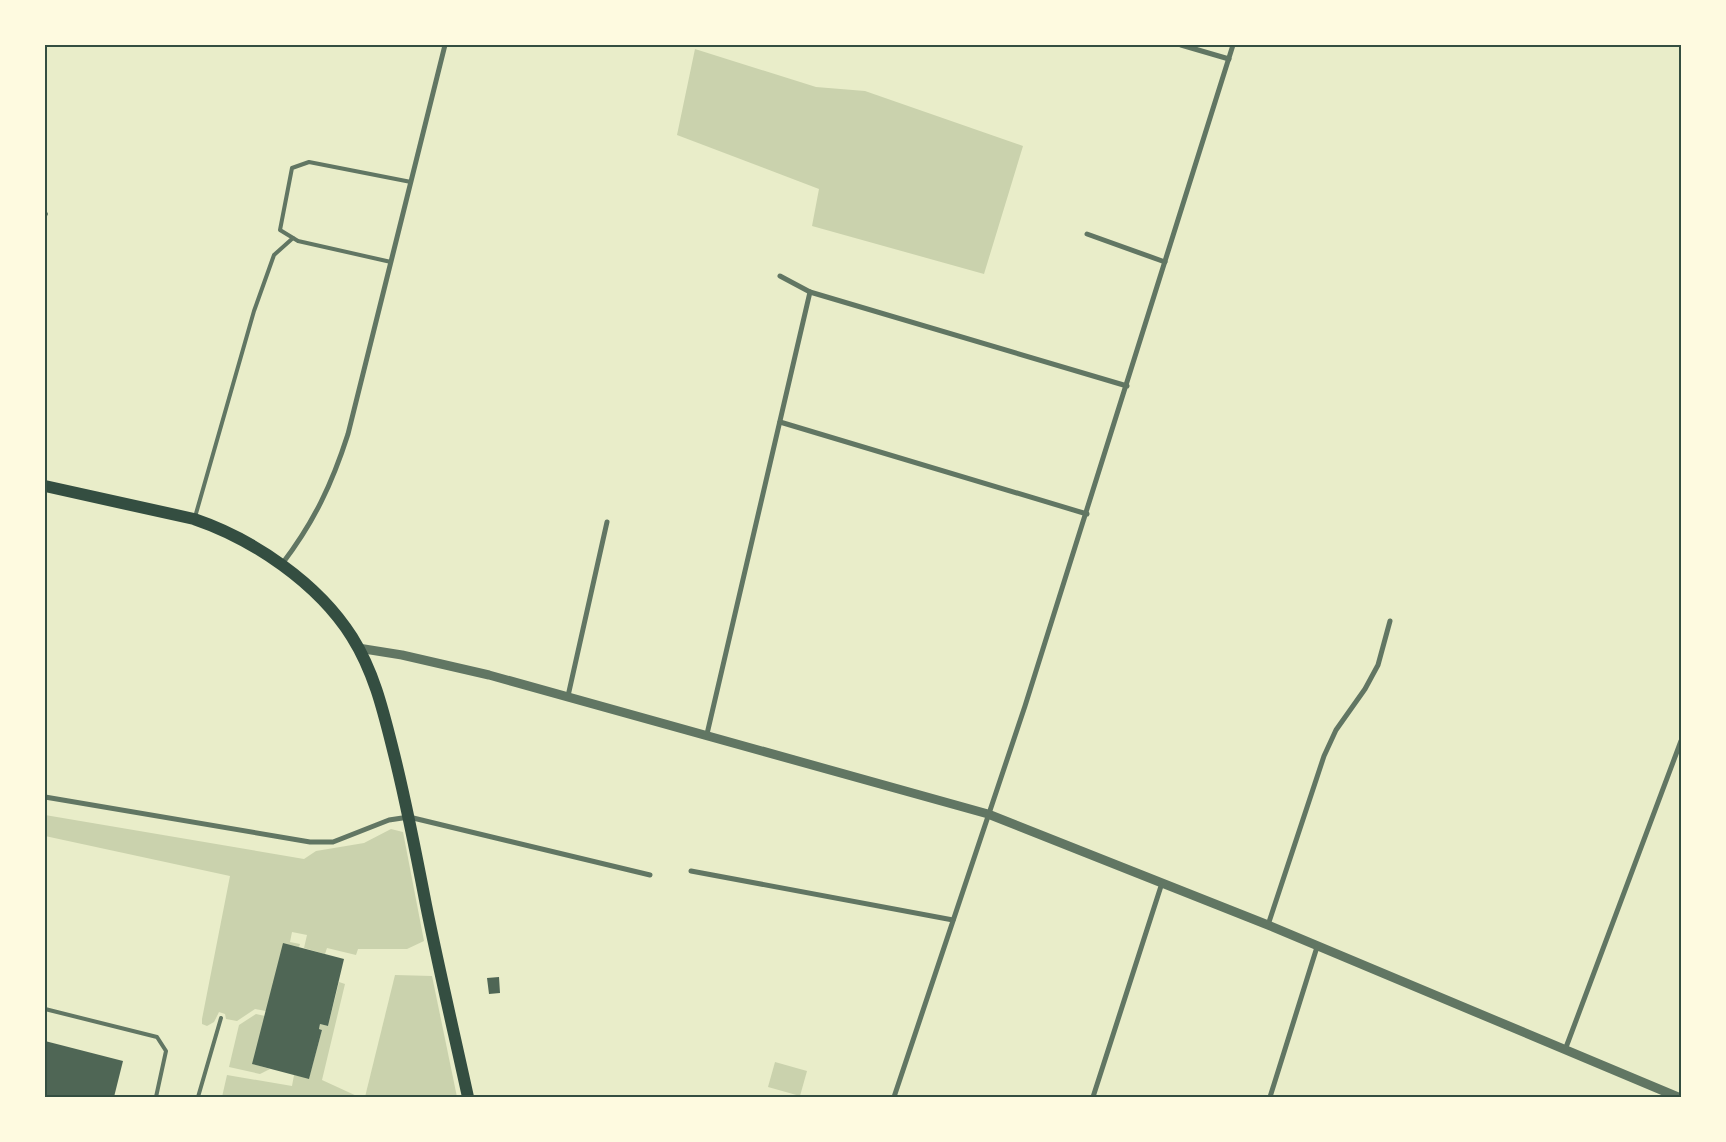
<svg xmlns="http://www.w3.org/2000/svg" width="1726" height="1142" font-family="'Asap Condensed',sans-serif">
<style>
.green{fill:#cad2ad}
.building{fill:#4f6655}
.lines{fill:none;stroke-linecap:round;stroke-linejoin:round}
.service{stroke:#617663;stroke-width:4}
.minor{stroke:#617663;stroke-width:5}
.tertiary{stroke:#617663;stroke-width:9}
.primary{stroke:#344e41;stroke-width:12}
.neatline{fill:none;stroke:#344e41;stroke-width:2}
</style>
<rect width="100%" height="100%" fill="#e9edc9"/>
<g class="green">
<polygon points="695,49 816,87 865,91 1023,146 984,274 812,226 819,189 677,135"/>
<polygon points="45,815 304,859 316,851 364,843 391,829 403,832 424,941 407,949 358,949 356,955 327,948 325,954 304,948 307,935 292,932 290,942 300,944 299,947 266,1011 255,1009 237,1021 226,1019 225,1014 219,1012 214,1022 207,1026 202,1024 202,1019 230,876 45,836"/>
<polygon points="395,975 432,976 457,1097 365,1097"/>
<polygon points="339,982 345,984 322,1080 359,1097 222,1097 227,1075 292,1086 294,1075 309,1078 322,1030 319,1029 320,1024 328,1026"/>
<polygon points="256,1014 265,1016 253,1064 270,1069 260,1074 229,1067 239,1025"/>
<polygon points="775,1062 807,1071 800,1096 768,1087"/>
</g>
<g class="building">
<polygon points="283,943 344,959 328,1026 320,1024 319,1029 322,1030 309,1079 252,1064"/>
<polygon points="499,977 500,993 489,994 487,978"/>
<polygon points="45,1041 123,1061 114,1097 45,1097"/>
</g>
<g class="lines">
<g class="service">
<polyline points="45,214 46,214"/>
<polyline points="391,262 298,241 280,230 292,168 309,162 411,182"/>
<polyline points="195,517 254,311 274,255 293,238"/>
<polyline points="45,1009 157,1037 166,1051 156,1097"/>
<polyline points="198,1097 221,1018"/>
</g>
<g class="minor">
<polyline points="1181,45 1229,59"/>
<polyline points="1087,234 1165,262"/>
<polyline points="780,276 810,292 1127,386"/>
<polyline points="780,422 1087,514"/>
<path d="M 282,564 C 314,522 332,484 348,434 L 445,45"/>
<polyline points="568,696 607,522"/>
<polyline points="707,734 810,292"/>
<polyline points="45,797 310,842 333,842 389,820 409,817 650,875"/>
<polyline points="691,871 953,920"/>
<polyline points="1268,925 1324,756 1336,730 1365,689 1378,665 1390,621"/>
<polyline points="1565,1050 1681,741"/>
<polyline points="894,1097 1025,706 1233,45"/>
<polyline points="1093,1097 1162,883"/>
<polyline points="1270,1097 1317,947"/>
</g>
<polyline class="tertiary" points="358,648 402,655 489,675 988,814 1268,925 1678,1097"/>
<path class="primary" d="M 45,486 L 194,519 C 253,539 318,583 352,637 C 374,672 383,710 393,750 C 406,801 416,853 426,905 C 439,969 454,1033 468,1097"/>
</g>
<rect width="1726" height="1142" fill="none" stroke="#fefae0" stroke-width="92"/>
<rect x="46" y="46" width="1634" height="1050" class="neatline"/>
</svg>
